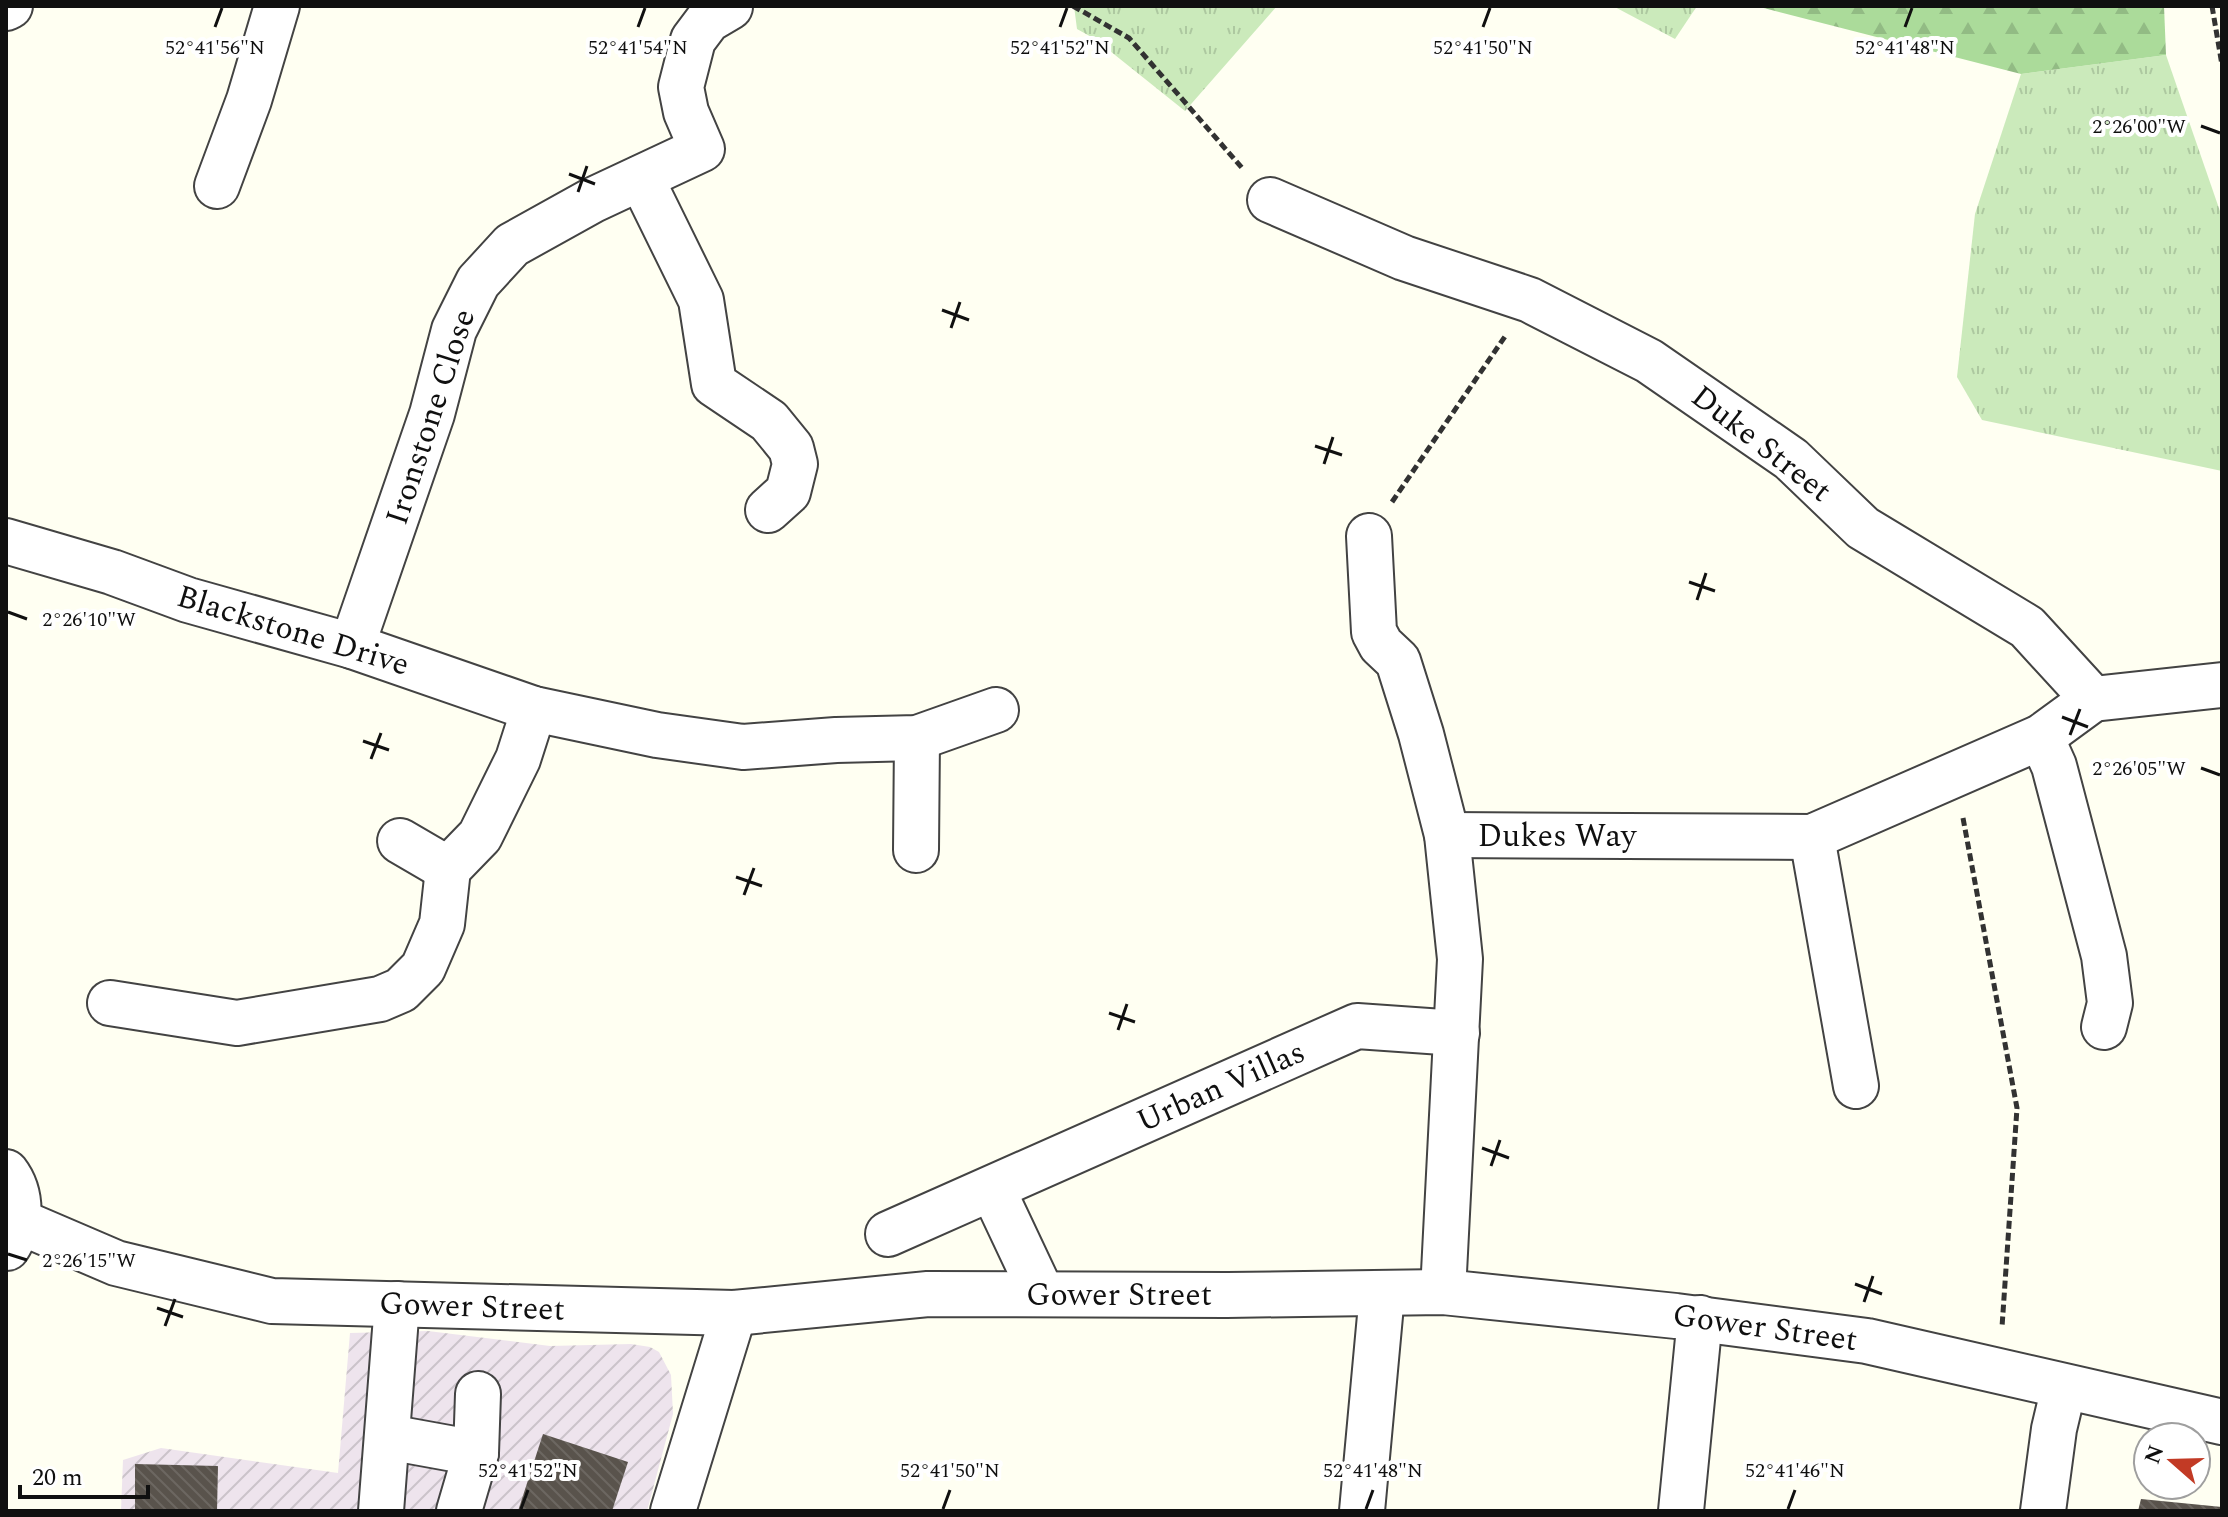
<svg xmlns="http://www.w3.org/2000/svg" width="2228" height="1517" font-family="Spectral,serif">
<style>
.industrial{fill:url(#industrial-furrows)}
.grass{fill:url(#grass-tufts)}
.forest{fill:url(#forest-firs)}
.building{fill:url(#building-back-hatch)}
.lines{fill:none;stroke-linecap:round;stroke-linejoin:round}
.minor-casing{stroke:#434343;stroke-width:48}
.path{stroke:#323232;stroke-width:5;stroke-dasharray:8 4;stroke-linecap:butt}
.minor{stroke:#fff;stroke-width:44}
.ticks{fill:none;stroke:#101010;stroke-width:3}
.labels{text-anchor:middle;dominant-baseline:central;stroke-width:8;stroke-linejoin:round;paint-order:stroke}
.street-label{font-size:32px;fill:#101010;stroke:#fff}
.ticks-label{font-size:20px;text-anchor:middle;fill:#101010;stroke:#fff;stroke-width:8;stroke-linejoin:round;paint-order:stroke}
</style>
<defs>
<pattern id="industrial-furrows" width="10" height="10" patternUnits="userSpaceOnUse" patternTransform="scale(2)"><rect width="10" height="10" fill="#eee4ed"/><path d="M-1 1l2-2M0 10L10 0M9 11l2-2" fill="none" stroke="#cbc3ca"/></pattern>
<pattern id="grass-tufts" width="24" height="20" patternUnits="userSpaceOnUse" patternTransform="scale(2)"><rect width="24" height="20" fill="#cbeabb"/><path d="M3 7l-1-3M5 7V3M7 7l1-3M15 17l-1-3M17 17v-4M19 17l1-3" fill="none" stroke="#adc8a0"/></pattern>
<pattern id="forest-firs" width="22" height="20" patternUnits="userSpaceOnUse" patternTransform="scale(2)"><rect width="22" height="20" fill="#abdb9a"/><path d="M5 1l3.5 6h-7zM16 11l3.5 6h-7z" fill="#92bb84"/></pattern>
<pattern id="building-back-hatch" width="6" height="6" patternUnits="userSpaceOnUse" patternTransform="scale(2)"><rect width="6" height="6" fill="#59534c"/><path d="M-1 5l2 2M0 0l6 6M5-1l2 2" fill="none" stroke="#6c6761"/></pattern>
</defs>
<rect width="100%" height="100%" fill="#fffff2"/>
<polygon class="industrial" points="428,1331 550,1346 631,1344 650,1347 659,1352 671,1375 673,1414 647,1511 121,1511 123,1460 161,1448 338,1473 350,1333"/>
<g class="grass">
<polygon points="1074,6 1277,6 1185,111 1095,39 1077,29"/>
<polygon points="1613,6 1697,6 1675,39"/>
<polygon points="2166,55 2222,217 2222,471 1982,420 1957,377 1975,214 2021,74"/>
</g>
<polygon class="forest" points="1756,6 2164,6 2166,55 2021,74"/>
<g class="building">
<polygon points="543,1434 628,1462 612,1511 518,1511"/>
<polygon points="135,1464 218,1466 217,1511 135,1511"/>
<polygon points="2141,1499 2222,1507 2222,1511 2138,1511"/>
</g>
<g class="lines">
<defs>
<g id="minor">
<polyline points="6,8 10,6"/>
<polyline points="641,178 701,300 714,384 769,421 791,448 795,464 788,492 768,510"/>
<polyline points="217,186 249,100 277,6"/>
<polyline points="1270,200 1404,258 1530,300 1649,361 1791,459 1863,528 2027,627 2093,699 2222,685"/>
<polyline points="1369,536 1374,632 1381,645 1398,661 1421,734 1447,835 1460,959 1443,1292"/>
<polyline points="6,541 112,572 188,600 352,646 534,709 657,735 743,747 836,740 917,738 996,710"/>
<polyline points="352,646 432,414 454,330 478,282 512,245 593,200 702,149 686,112 681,87 693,40 708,20 730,7"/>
<polyline points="2041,737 2054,766 2104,956 2110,1003 2104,1027"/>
<polyline points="1447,835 1812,837 2041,737 2093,699"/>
<polyline points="1812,837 1856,1086"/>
<polyline points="400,841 448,869"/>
<polyline points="916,850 917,738"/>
<polyline points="110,1003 237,1023 380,999 401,990 423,968 442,924 448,869 480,836 518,759 534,709"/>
<path d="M 6,1172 C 23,1194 22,1226 7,1248"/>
<polyline points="993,1190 1042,1294"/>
<polyline points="18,1221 116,1263 272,1301 734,1313 928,1294 1227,1295 1443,1292 1676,1316 1867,1341 2222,1422"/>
<polyline points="888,1234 1357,1026 1457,1033"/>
<polyline points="388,1437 476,1453"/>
<polyline points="381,1511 397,1304"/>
<polyline points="459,1511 476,1453 478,1394"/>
<polyline points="673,1511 734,1313"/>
<polyline points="1362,1511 1382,1294"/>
<polyline points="1681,1511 1700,1318"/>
<polyline points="2043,1511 2054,1429 2064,1387"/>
</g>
</defs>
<use href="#minor" class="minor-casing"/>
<g class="path">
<polyline points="1073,6 1129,38 1243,169"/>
<polyline points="2212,6 2222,65"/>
<polyline points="1392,502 1506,335"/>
<polyline points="1963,818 2017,1108 2002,1327"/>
</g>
<use href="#minor" class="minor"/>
</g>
<path class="ticks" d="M 215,27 L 222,8M 638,27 L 645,8M 1060,27 L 1067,8M 1483,27 L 1490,8M 1905,27 L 1912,8M 2201,126 L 2220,133M 569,174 L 595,184M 578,192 L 587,166M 942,310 L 969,320M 951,328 L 960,302M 1315,446 L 1342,455M 1324,464 L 1333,437M 1689,582 L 1715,591M 1697,600 L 1706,573M 8,612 L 27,619M 2062,717 L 2088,727M 2070,735 L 2080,709M 363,741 L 389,750M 371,759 L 381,733M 2201,768 L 2220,775M 736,877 L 762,886M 744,895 L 754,868M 1109,1013 L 1135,1022M 1118,1030 L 1127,1004M 1482,1148 L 1509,1158M 1491,1166 L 1500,1140M 8,1254 L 27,1260M 1855,1284 L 1882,1294M 1864,1302 L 1873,1276M 157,1308 L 183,1317M 165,1326 L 175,1299M 521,1509 L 528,1490M 943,1509 L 950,1490M 1366,1509 L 1373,1490M 1788,1509 L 1795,1490"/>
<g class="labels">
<g class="street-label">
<text transform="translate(431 417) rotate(-72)">Ironstone Close</text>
<text transform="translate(1761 444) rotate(38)">Duke Street</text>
<text transform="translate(293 631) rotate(17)">Blackstone Drive</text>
<text x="1557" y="836">Dukes Way</text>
<text transform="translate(1221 1087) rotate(-24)">Urban Villas</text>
<text x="1119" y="1295">Gower Street</text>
<text transform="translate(472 1307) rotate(2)">Gower Street</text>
<text transform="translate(1765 1328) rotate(8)">Gower Street</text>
</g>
</g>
<g class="ticks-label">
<text x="215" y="54">52°41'56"N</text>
<text x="638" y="54">52°41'54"N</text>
<text x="1060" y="54">52°41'52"N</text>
<text x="1483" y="54">52°41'50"N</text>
<text x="1905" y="54">52°41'48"N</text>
<text x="2139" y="133">2°26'00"W</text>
<text x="89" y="626">2°26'10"W</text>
<text x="2139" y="775">2°26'05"W</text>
<text x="89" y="1267">2°26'15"W</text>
<text x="528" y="1477">52°41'52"N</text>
<text x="950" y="1477">52°41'50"N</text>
<text x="1373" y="1477">52°41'48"N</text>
<text x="1795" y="1477">52°41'46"N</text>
</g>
<rect width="2228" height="1517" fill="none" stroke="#101010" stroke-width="16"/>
<g transform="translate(2172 1461) rotate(290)"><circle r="38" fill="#ffffff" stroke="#9f9f9f" stroke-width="2"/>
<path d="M0-6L14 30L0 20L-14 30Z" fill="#c23a25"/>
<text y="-12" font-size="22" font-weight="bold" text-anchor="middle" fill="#101010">N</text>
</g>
<path d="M20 1485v12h128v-12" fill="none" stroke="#101010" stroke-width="4"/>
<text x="32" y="1485" font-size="24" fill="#101010" stroke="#ffffff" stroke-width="6" paint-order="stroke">20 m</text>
</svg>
